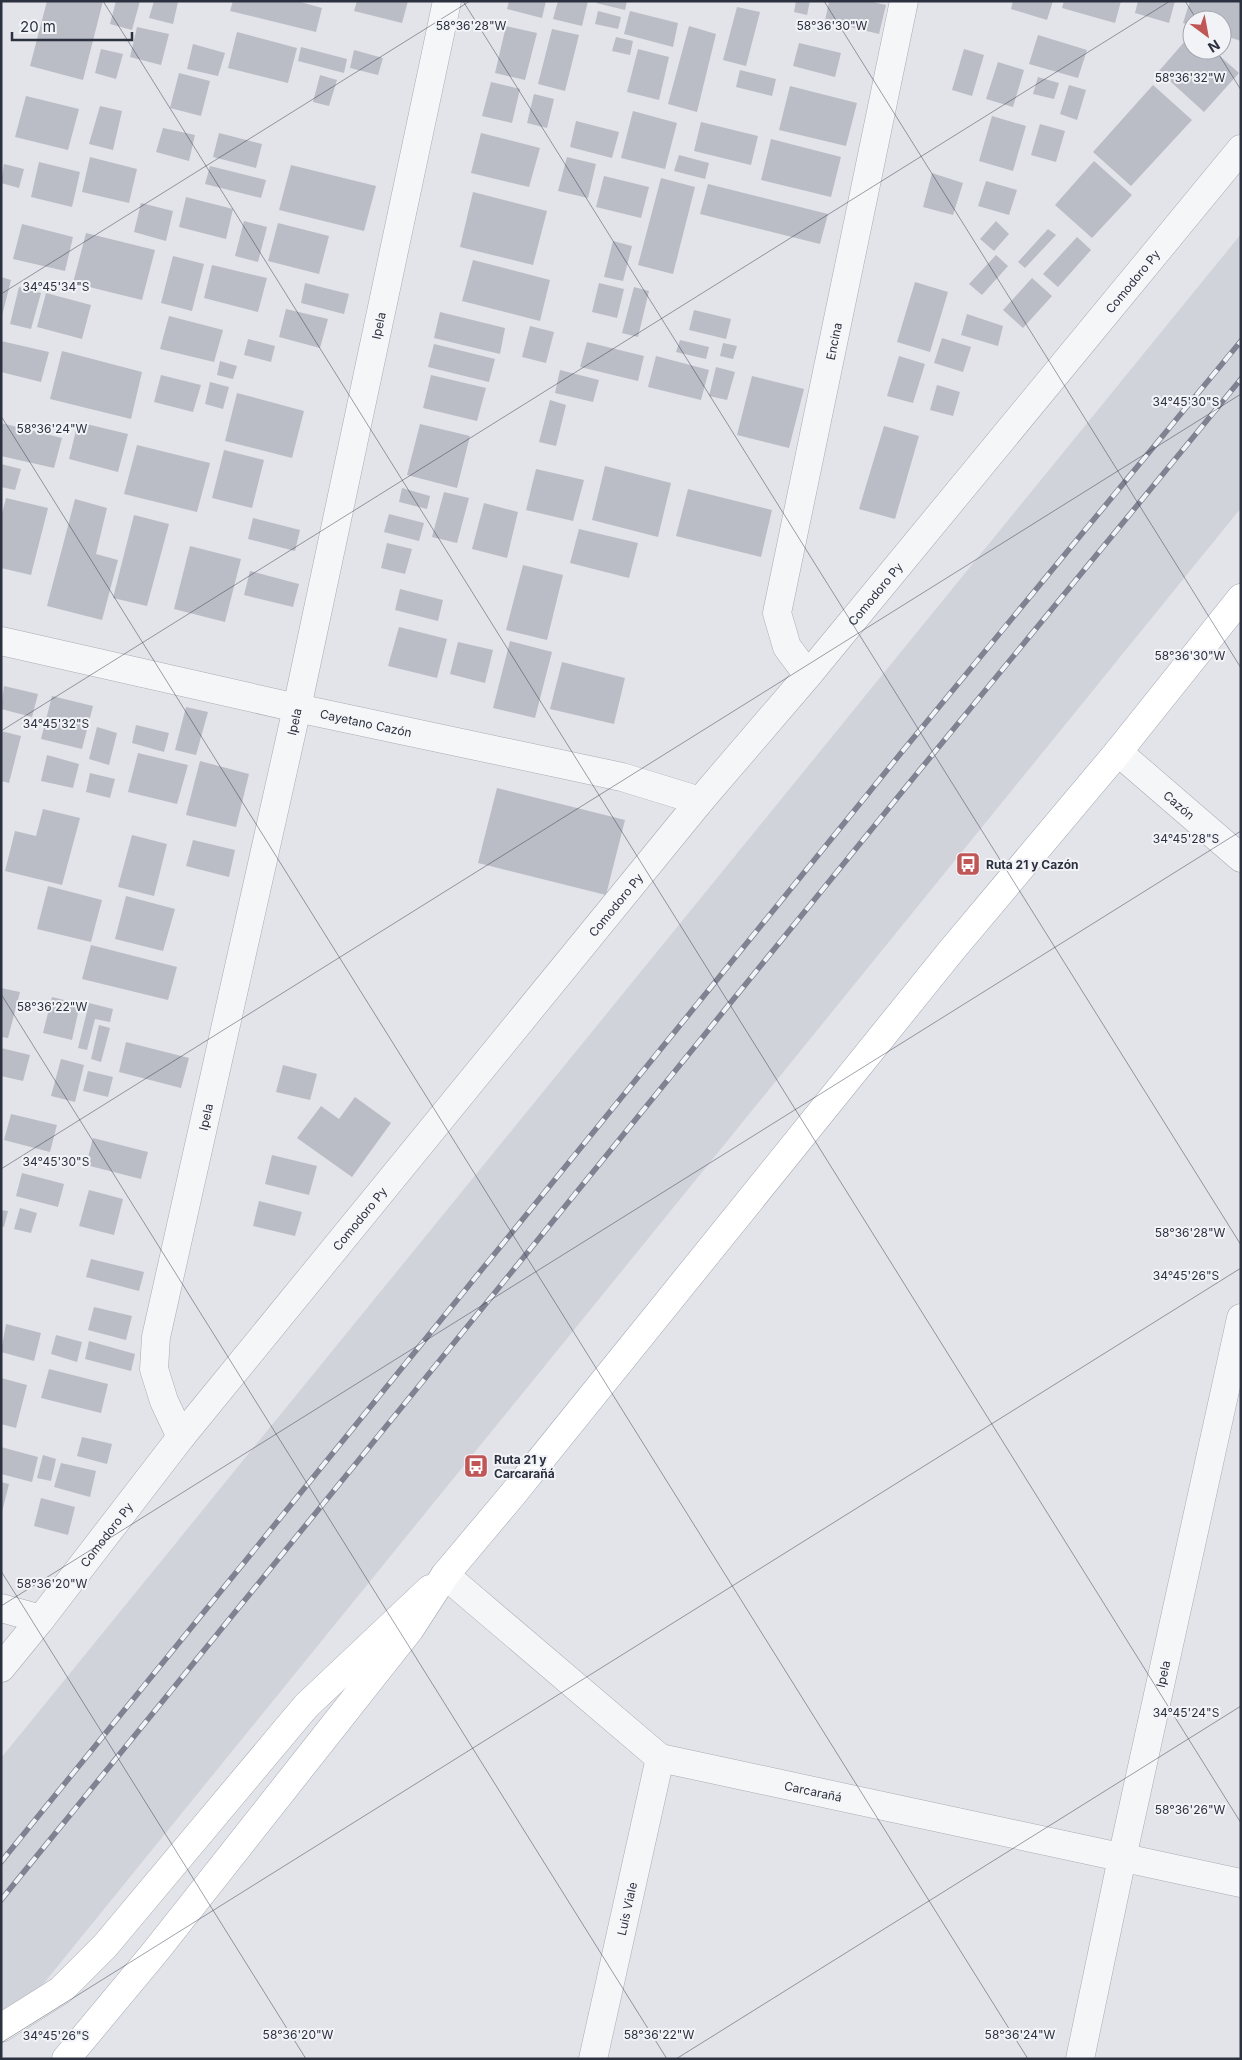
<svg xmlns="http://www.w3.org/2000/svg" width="1242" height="2060" font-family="Inter,sans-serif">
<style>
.built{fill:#d1d3db}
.building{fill:#babdc6}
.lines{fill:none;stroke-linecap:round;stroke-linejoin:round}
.minor-casing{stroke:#a8abb3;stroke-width:29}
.tertiary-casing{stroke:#a8abb3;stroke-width:29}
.secondary-casing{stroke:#a8abb3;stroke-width:29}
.primary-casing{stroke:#a3a7b4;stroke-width:29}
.minor{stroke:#f5f6f8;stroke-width:28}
.tertiary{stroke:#f5f6f8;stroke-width:28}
.secondary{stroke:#fff;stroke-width:28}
.primary{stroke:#fff;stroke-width:28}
.rail-casing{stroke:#7e8291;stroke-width:5.5}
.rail{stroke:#f2f3f7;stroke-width:4;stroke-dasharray:11;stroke-linecap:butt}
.ticks{fill:none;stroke:#2c3140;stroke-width:1;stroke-opacity:0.45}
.labels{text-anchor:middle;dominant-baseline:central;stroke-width:4;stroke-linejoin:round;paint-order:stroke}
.street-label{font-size:12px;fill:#2c3140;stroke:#f2f3f7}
.poi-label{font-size:12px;font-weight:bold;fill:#2c3140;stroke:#f2f3f7;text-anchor:start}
.ticks-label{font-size:12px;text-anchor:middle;fill:#2c3140;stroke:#f2f3f7;stroke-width:4;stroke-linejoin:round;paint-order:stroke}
</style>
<rect width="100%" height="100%" fill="#e3e4e9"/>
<polygon class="built" points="1241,234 1241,508 1,2036 1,1758"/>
<g class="building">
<polygon points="47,1 103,1 83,80 30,66"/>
<polygon points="116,1 140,1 132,30 110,24"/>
<polygon points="154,1 178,2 173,24 149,18"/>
<polygon points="233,1 297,1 322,8 316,32 230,11"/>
<polygon points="357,1 408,1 402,23 354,11"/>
<polygon points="509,1 546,1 542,18 507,9"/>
<polygon points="558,1 588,1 582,26 553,19"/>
<polygon points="597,1 627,1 625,10 596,3"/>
<polygon points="796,1 810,1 807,15 794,12"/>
<polygon points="829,1 868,1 886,5 879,34 825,21"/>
<polygon points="1013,1 1053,1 1047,20 1011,9"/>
<polygon points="1064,1 1121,1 1115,23 1062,8"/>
<polygon points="1138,1 1175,1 1169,23 1135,13"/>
<polygon points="1190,1 1241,1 1241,41 1222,35 1222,20 1192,20 1192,26 1183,23"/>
<polygon points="737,7 760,12 746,66 723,60"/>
<polygon points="598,11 621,17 618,29 595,24"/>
<polygon points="630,11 678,23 673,47 624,34"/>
<polygon points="506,26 537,33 525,80 495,73"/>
<polygon points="689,26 716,34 697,112 668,104"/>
<polygon points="137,27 169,34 161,65 130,57"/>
<polygon points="552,29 579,35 565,91 538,84"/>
<polygon points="237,32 297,48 288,83 228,68"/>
<polygon points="1192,33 1192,50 1213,50 1239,73 1204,112 1159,71"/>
<polygon points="1038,35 1087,50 1078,78 1029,64"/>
<polygon points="616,37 633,41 630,55 612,51"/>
<polygon points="799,43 841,53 835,77 793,66"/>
<polygon points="193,44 225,53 218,76 187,69"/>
<polygon points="301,47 347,59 344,73 298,61"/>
<polygon points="101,49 123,54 116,79 95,73"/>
<polygon points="638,49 669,57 659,100 627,92"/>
<polygon points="964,49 984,55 972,96 952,90"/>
<polygon points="354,50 383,58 378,75 350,68"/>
<polygon points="998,62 1024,70 1013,107 986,99"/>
<polygon points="740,70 776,79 772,96 736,87"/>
<polygon points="179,73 210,81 201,116 170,108"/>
<polygon points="320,75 337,80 329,106 313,102"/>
<polygon points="1038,77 1059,83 1054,99 1033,94"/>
<polygon points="491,82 520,89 512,123 482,116"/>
<polygon points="1069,85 1086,90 1077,120 1060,114"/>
<polygon points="1153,85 1192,120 1131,186 1093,152"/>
<polygon points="790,86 857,103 846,146 779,130"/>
<polygon points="534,94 554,99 547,128 527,123"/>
<polygon points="26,96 79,109 68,150 15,137"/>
<polygon points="100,106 122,111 113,150 89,144"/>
<polygon points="633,111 677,123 665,169 621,158"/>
<polygon points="992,116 1026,126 1013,171 979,161"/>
<polygon points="576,121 619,132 612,158 570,147"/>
<polygon points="701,122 758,136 751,165 694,151"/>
<polygon points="1040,124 1065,131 1056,162 1031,155"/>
<polygon points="163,128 195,135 189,161 156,152"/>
<polygon points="219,133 262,144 256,168 213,157"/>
<polygon points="481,133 540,148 529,187 471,173"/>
<polygon points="771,139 841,157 831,197 761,180"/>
<polygon points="679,155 709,163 705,179 674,171"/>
<polygon points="90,157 137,169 129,203 82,192"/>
<polygon points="567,157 596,164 588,198 558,191"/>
<polygon points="1094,161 1132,195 1092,238 1055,205"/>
<polygon points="39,162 80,172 72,207 31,197"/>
<polygon points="4,164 24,169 19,188 1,183"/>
<polygon points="291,165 376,186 364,231 279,210"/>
<polygon points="210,166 266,180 261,198 205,184"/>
<polygon points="932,173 963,183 953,215 923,207"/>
<polygon points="604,176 649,187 641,218 596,207"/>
<polygon points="661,178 695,187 673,274 638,265"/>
<polygon points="986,181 1017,190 1009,215 978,206"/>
<polygon points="708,184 828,214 820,244 700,214"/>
<polygon points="473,192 547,211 533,265 460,247"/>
<polygon points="186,197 233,209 226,239 179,227"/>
<polygon points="141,203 173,211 166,241 134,232"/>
<polygon points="244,221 267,227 258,262 235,256"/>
<polygon points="996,221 1009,234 994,251 980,239"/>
<polygon points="278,223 329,236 319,274 268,261"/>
<polygon points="22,224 73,237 65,271 13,259"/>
<polygon points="1048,229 1056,235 1025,268 1018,262"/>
<polygon points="86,233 155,250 142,300 73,283"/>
<polygon points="1077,237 1091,250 1058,287 1043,274"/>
<polygon points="613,241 632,246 623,281 604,277"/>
<polygon points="996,255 1008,266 982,295 969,284"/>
<polygon points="173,256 204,264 192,311 161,303"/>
<polygon points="473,260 550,280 540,321 462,301"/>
<polygon points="212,265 267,278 258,312 204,298"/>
<polygon points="1,277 11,280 2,316 1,316"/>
<polygon points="1032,278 1052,296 1023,328 1003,310"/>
<polygon points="915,282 948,292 930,352 897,342"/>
<polygon points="305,283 349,294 344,314 301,303"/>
<polygon points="599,283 624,289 617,318 592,312"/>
<polygon points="19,287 41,293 31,329 10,324"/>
<polygon points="634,287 649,291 638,337 622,333"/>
<polygon points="46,293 91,305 82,339 37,327"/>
<polygon points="286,309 328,319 320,348 279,337"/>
<polygon points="694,310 731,319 726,339 689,330"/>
<polygon points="440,312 505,328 500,354 434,338"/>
<polygon points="967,314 1003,326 998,346 961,335"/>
<polygon points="169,316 223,330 214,362 160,349"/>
<polygon points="530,326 554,332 546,363 522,357"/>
<polygon points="942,338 971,347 963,372 934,363"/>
<polygon points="248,339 275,346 271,362 244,355"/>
<polygon points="680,340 709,347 706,359 676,352"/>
<polygon points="1,341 49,352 41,382 1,372"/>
<polygon points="587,342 644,356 638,381 580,367"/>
<polygon points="723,343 737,346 733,359 720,356"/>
<polygon points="434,344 495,359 489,382 428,367"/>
<polygon points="62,351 142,372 131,419 50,399"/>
<polygon points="656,356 709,370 701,400 648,387"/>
<polygon points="899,356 925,364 913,403 887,396"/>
<polygon points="220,361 237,366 233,379 217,375"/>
<polygon points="716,367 735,372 727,400 709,396"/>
<polygon points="560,370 599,380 593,402 555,393"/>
<polygon points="161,375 201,385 193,412 154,402"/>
<polygon points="431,375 486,388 477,421 423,408"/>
<polygon points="752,376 804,389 789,448 737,435"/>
<polygon points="210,382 229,387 223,409 205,404"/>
<polygon points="937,385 960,392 953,416 930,410"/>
<polygon points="237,393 304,411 292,458 225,441"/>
<polygon points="550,400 566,405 556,446 539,442"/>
<polygon points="78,422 128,434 118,472 69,459"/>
<polygon points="1,423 62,438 54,468 1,456"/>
<polygon points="420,424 470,436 457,488 407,475"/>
<polygon points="884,426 919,436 895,519 859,509"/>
<polygon points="137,445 210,463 197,512 124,494"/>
<polygon points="224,450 264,460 252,508 212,498"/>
<polygon points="1,464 21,469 15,490 1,487"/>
<polygon points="605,466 671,483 658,537 592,520"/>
<polygon points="536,469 584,480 573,521 526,510"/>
<polygon points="402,488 430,496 427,509 399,502"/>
<polygon points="688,489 772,510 761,557 676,536"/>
<polygon points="444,492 469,498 457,543 432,537"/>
<polygon points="6,498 48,508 31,575 1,568 1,518"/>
<polygon points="75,499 107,508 96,554 118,560 102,620 47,606"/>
<polygon points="484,503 518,512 507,558 472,549"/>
<polygon points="389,514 424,523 419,541 384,532"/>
<polygon points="134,515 169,524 147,606 113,598"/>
<polygon points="253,518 300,530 295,551 248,539"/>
<polygon points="579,529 638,543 629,578 570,563"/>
<polygon points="387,543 412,549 405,574 381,568"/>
<polygon points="190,546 241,559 225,622 174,609"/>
<polygon points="523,565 563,575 547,640 506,630"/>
<polygon points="250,571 299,584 293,607 244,595"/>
<polygon points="400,589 443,600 438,621 395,610"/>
<polygon points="399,627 447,639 437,678 388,666"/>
<polygon points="510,641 552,652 535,718 493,708"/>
<polygon points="458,642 493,650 485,683 450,674"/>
<polygon points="562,662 625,678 614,724 550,709"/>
<polygon points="4,686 38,694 32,717 1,709"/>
<polygon points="52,696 93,706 82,749 41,739"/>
<polygon points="186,707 208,712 196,755 175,750"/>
<polygon points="136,725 169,733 164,752 132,743"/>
<polygon points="97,727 117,733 109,765 89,759"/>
<polygon points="1,731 21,736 9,783 1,781"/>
<polygon points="138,753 188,765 177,804 128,792"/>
<polygon points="47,755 79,764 73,788 41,781"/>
<polygon points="200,761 249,774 236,827 186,815"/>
<polygon points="90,773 115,779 110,798 86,792"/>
<polygon points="497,788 625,820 606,895 478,863"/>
<polygon points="43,809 80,818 62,885 5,871 15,831 36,836"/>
<polygon points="132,835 167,844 154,896 118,887"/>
<polygon points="193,840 235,850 229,877 186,866"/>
<polygon points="48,886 102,900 91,942 37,929"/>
<polygon points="126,896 175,909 163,951 115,939"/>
<polygon points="91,945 177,967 168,1000 82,979"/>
<polygon points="1,988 20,992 8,1038 1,1037"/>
<polygon points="52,997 80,1004 72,1040 43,1033"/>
<polygon points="89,1003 113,1009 110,1022 95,1019 87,1050 78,1048"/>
<polygon points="99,1025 110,1028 101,1062 91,1059"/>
<polygon points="126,1042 189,1058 181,1088 119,1072"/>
<polygon points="1,1048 30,1055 23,1081 1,1076"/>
<polygon points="61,1059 84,1065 75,1102 51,1096"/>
<polygon points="283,1065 317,1074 310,1100 276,1092"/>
<polygon points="88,1071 113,1077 108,1097 83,1091"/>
<polygon points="355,1097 391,1123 352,1177 297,1138 321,1106 339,1119"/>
<polygon points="11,1114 57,1125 50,1152 4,1140"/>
<polygon points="93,1138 148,1152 141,1179 86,1165"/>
<polygon points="272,1155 317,1166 309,1195 265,1184"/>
<polygon points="22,1173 64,1184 58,1207 16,1196"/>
<polygon points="89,1190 123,1199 114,1235 79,1226"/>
<polygon points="259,1201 302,1212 295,1236 253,1226"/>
<polygon points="20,1208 37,1213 31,1233 14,1229"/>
<polygon points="1,1210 8,1211 4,1227 1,1226"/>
<polygon points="91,1259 144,1272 139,1291 86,1277"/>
<polygon points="94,1307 132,1316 126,1340 88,1330"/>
<polygon points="6,1324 41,1333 34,1361 1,1352"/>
<polygon points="56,1335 82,1342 77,1362 51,1354"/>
<polygon points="89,1341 135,1354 131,1371 85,1359"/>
<polygon points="49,1369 108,1384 101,1413 41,1398"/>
<polygon points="1,1378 27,1385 16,1428 1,1424"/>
<polygon points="82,1437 112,1444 107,1464 77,1456"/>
<polygon points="1,1447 38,1457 32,1482 1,1474"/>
<polygon points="43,1455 56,1459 51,1481 37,1478"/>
<polygon points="61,1463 96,1471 90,1497 54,1487"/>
<polygon points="1,1482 9,1484 2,1512 1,1512"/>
<polygon points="41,1498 75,1507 68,1535 34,1526"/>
</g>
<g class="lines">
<defs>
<g id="minor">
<path id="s1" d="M 1,641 L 297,708 L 622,777 L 700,801"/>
<path id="s2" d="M 808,675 L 787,647 L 777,613 L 904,1"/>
<path id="s3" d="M 1118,752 L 1241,858"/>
<path id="s4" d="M 181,1437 L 164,1401 L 154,1369 L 156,1337 L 297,708 L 447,1"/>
<path id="s5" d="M 445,1575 L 660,1758 L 1241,1883"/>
<polyline points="1,1608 41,1619"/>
<path id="s6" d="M 593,2059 L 660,1758"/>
<path id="s7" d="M 1080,2059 L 1122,1858 L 1241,1318"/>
</g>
<g id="tertiary">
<path id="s8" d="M 1,1668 L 41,1619 L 181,1437 L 700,801 L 808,675 L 1241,149"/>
</g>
<polyline id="secondary" points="1,2028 61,1990 105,1946 306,1706 430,1589"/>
<polyline id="primary" points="66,2059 155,1952 410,1629 445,1575 513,1494 951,951 1118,752 1241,598"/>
</defs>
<use href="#minor" class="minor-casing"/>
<use href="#tertiary" class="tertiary-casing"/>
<use href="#secondary" class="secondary-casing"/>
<use href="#primary" class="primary-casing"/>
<use href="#minor" class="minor"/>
<use href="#tertiary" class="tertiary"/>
<use href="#secondary" class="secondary"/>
<use href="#primary" class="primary"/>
<defs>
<g id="rail">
<polyline points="1,1862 901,753 1241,341"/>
<polyline points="1,1900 919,771 1241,379"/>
</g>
</defs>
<use href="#rail" class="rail-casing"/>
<use href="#rail" class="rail"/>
</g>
<path class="ticks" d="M 103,1 L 1241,1823M 463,1 L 1241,1245M 824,1 L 1241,668M 1185,1 L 1197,20M 1216,50 L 1241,90M 1,294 L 470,1M 1,416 L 1028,2059M 1,731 L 1170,1M 1,994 L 667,2059M 1,1169 L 1241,394M 1,1571 L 306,2059M 1,1606 L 1241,831M 1,2043 L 1241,1268M 676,2059 L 1241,1706"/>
<defs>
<symbol id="bus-square" viewBox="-11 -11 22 22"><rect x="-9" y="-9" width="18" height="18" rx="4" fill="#c05756" stroke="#f2f3f7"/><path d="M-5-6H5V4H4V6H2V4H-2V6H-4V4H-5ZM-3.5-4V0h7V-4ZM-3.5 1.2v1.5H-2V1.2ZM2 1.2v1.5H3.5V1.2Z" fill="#fff"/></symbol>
</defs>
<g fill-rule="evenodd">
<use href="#bus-square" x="954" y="850" width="28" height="28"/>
<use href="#bus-square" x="462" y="1452" width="28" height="28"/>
</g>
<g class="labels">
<g class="street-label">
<text stroke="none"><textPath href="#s8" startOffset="1790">Comodoro Py</textPath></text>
<text stroke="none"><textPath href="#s4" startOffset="1141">Ipela</textPath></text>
<text stroke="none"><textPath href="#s2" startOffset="348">Encina</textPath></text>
<text stroke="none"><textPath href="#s8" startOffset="1385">Comodoro Py</textPath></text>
<text stroke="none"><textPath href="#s4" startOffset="736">Ipela</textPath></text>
<text stroke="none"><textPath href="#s1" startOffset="374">Cayetano Cazón</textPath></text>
<text stroke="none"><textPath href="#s3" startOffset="81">Cazón</textPath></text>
<text stroke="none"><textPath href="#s8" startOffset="980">Comodoro Py</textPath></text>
<text stroke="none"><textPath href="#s4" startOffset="331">Ipela</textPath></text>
<text stroke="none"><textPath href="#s8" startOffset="575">Comodoro Py</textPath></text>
<text stroke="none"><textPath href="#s8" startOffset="170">Comodoro Py</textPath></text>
<text stroke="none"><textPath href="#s7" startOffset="394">Ipela</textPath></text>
<text stroke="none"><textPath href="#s5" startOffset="439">Carcarañá</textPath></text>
<text stroke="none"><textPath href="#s6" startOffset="154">Luis Viale</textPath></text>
</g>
<g class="poi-label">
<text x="986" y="864">Ruta 21 y Cazón</text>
<text x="494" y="1459">Ruta 21 y<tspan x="494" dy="14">Carcarañá</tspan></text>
</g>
</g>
<g class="ticks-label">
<text x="471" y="30">58°36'28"W</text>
<text x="832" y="30">58°36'30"W</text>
<text x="1190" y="82">58°36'32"W</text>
<text x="56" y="291">34°45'34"S</text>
<text x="1186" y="406">34°45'30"S</text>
<text x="52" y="433">58°36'24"W</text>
<text x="1190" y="660">58°36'30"W</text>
<text x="56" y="728">34°45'32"S</text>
<text x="1186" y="843">34°45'28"S</text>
<text x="52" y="1011">58°36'22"W</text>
<text x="56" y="1166">34°45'30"S</text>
<text x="1190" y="1237">58°36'28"W</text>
<text x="1186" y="1280">34°45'26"S</text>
<text x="52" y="1588">58°36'20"W</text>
<text x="1186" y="1717">34°45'24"S</text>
<text x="1190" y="1814">58°36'26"W</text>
<text x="298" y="2039">58°36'20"W</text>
<text x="659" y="2039">58°36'22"W</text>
<text x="1020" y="2039">58°36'24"W</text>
<text x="56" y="2040">34°45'26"S</text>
</g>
<rect width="1242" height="2060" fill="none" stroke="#2c3140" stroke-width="5"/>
<g transform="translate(1207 35) rotate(148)"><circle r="24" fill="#f2f3f7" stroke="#a3a5ae"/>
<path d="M0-4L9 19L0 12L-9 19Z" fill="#c05756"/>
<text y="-8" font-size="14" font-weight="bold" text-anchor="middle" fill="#2c3140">N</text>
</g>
<path d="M12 32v8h120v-8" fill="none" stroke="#2c3140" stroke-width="2.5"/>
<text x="20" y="32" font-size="15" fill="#2c3140" stroke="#f2f3f7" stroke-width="4" paint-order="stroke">20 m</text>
</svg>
